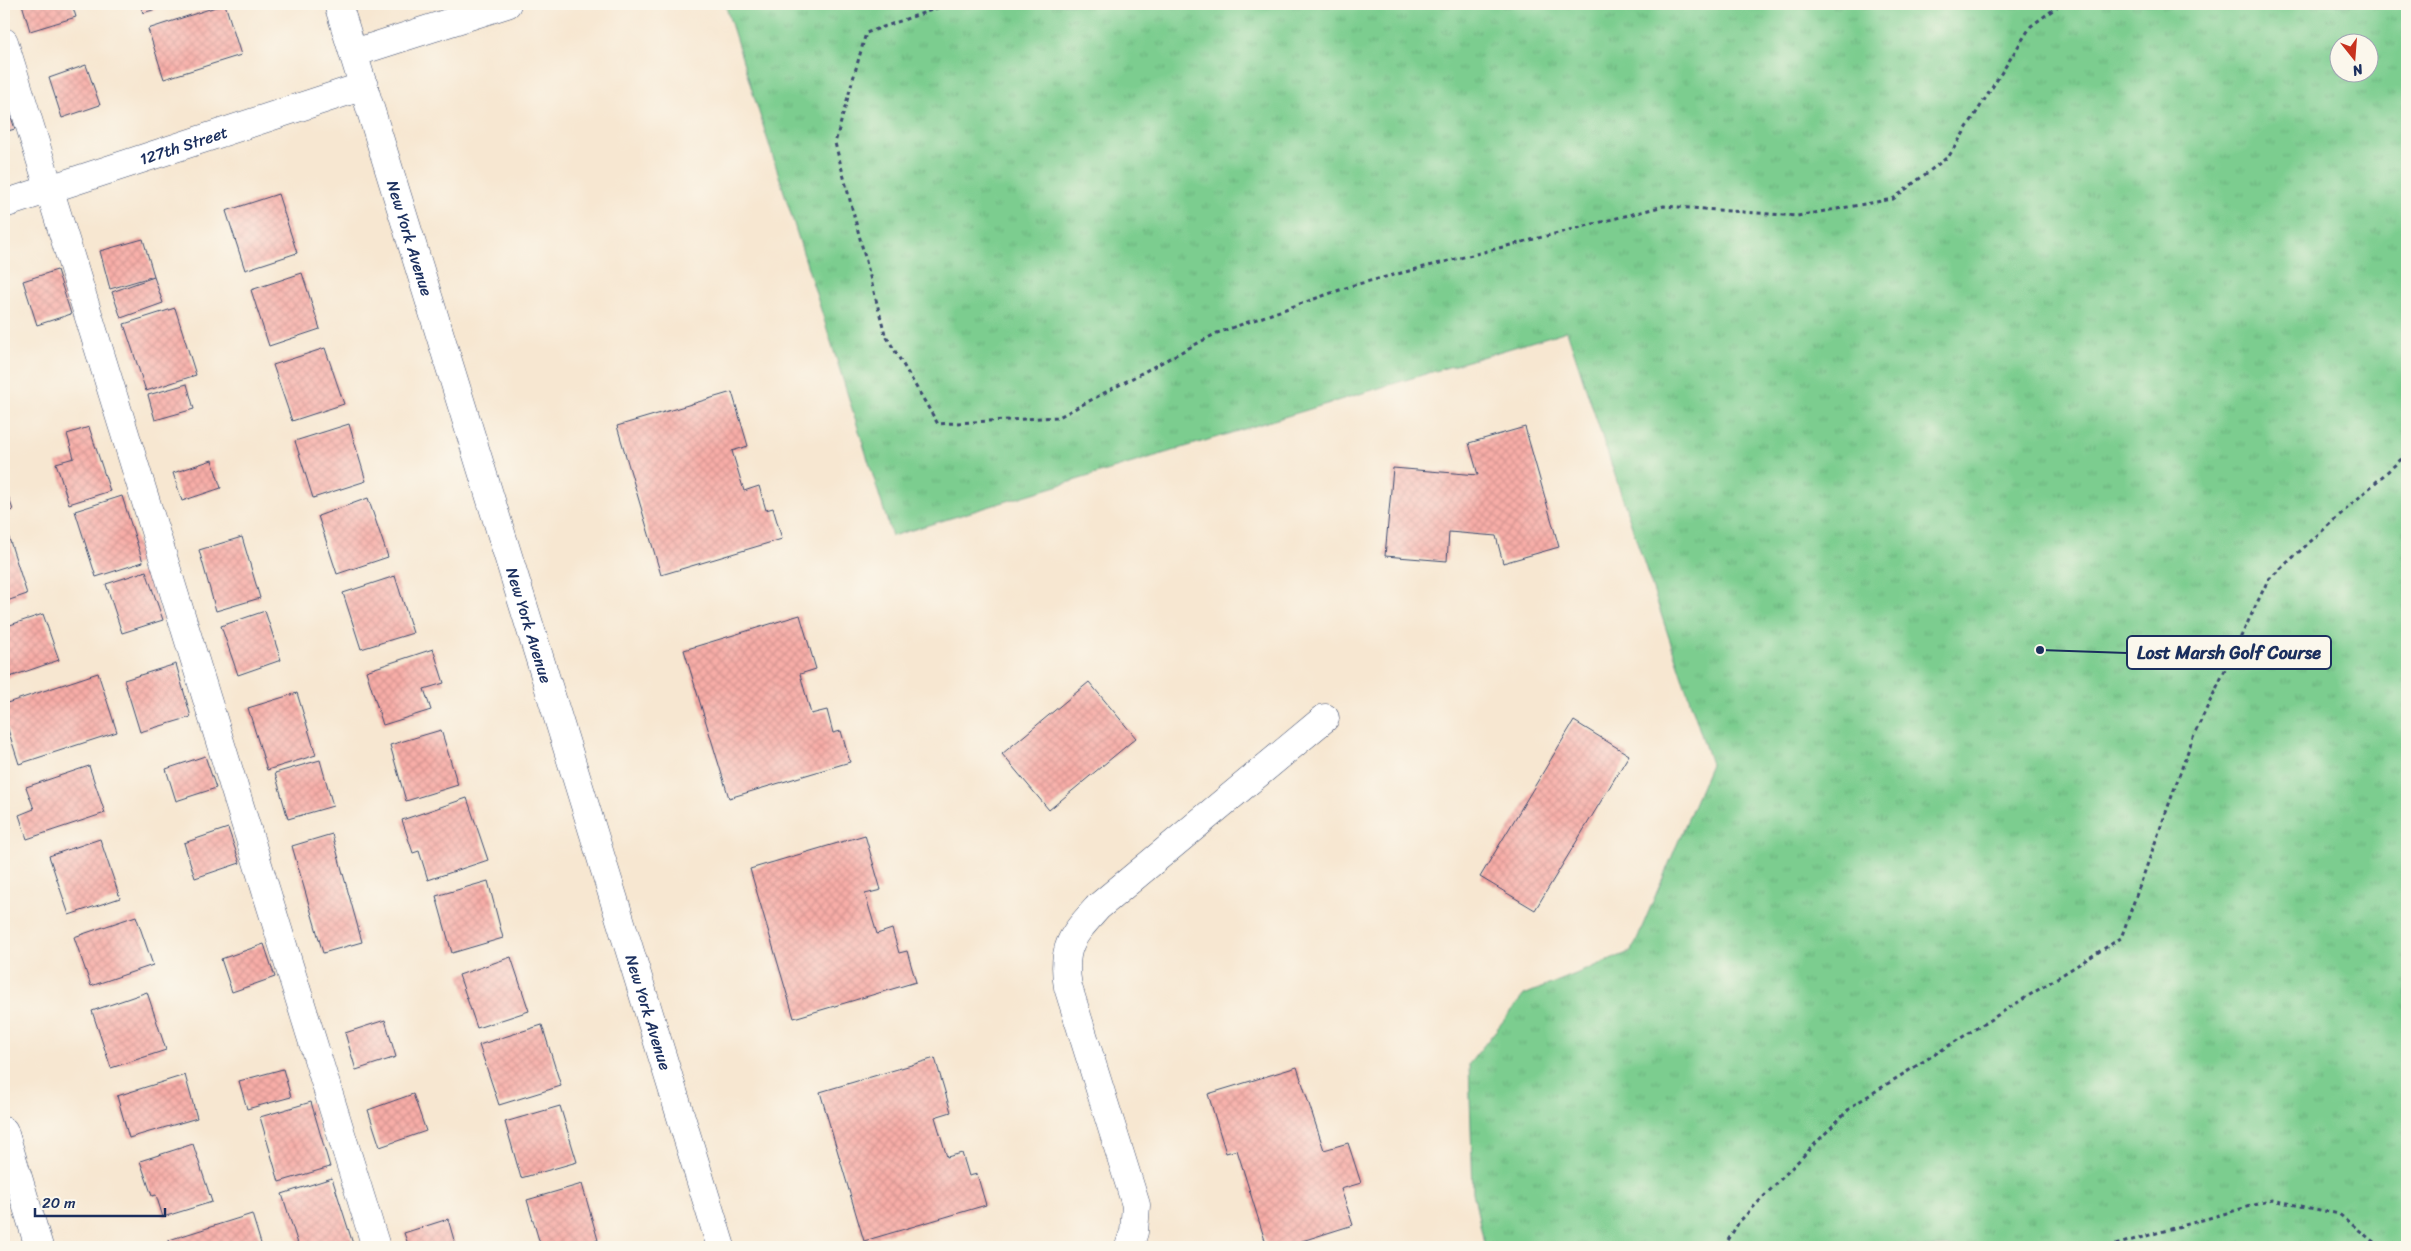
<svg xmlns="http://www.w3.org/2000/svg" width="2411" height="1251" font-family="Sriracha,sans-serif">
<style>
.grass{fill:url(#grass-tufts);stroke:#4c7e76;fill-rule:evenodd}
.building{fill:url(#building-cross-hatch)}
.lines{fill:none;stroke-linecap:round;stroke-linejoin:round}
.minor-casing{stroke:#3c4b6f;stroke-width:29}
.path{stroke:#3c4b6f;stroke-width:3;stroke-dasharray:4 4;stroke-linecap:butt}
.minor{stroke:#fff;stroke-width:28}
.labels{text-anchor:middle;dominant-baseline:central;stroke-width:4;stroke-linejoin:round;paint-order:stroke}
.street-label{font-size:16px;fill:#1b2f5e;stroke:#fbf7ec}
.leader{fill:none;stroke:#1b2f5e;stroke-width:2}
.callout-dot{fill:#1b2f5e;stroke:#fbf7ec;stroke-width:2}
.callout{fill:#fbf7ec;stroke:#1b2f5e;stroke-width:2}
.callout-label{font-size:18px;text-anchor:middle;font-weight:bold;fill:#1b2f5e}
</style>
<defs>
<pattern id="grass-tufts" width="24" height="20" patternUnits="userSpaceOnUse" patternTransform="scale(1.25)"><rect width="24" height="20" fill="#7ccd8f"/><path d="M3 7l-1-3M5 7V3M7 7l1-3M15 17l-1-3M17 17v-4M19 17l1-3" fill="none" stroke="#6bb07e"/></pattern>
<pattern id="building-cross-hatch" width="8" height="8" patternUnits="userSpaceOnUse" patternTransform="scale(1.25)"><rect width="8" height="8" fill="#f8ada7"/><path d="M0 0l8 8M0 8l8-8" fill="none" stroke="#d49592"/></pattern>
</defs>
<rect width="100%" height="100%" fill="#fbf7ec"/>
<filter id="ink" filterUnits="userSpaceOnUse"><feTurbulence type="fractalNoise" baseFrequency=".02" numOctaves="2"/><feDisplacementMap in="SourceGraphic" scale="10" xChannelSelector="R" yChannelSelector="G"/><feConvolveMatrix kernelMatrix="1 2 1 2 8 2 1 2 1" color-interpolation-filters="sRGB"/></filter>
<filter id="wash" filterUnits="userSpaceOnUse"><feTurbulence type="fractalNoise" baseFrequency=".0096" numOctaves="4" result="noise"/><feDisplacementMap in="SourceGraphic" scale="20" xChannelSelector="R" yChannelSelector="G"/><feGaussianBlur stdDeviation="1.12" result="paint"/><feColorMatrix in="noise" values="0 0 0 0 0 0 0 0 0 0 0 0 0 0 0 0 0 1.4 0 .05"/><feComposite in="paint" operator="in"/></filter>
<g filter="url(#wash)">
<rect width="100%" height="100%" fill="#f7e7d1"/>
<path class="grass" d="M 725,4 L 2407,4 L 2407,1247 L 1485,1247 L 1473,1192 L 1469,1064 L 1524,995 L 1632,951 L 1711,764 L 1567,331 L 892,536 ZM 2338,42 L 2368,42 L 2368,72 L 2338,72 Z"/>
<g id="blocks">
<g class="building">
<polygon points="22,4 72,4 76,17 30,31"/>
<polygon points="140,4 172,4 143,13"/>
<polygon points="225,4 241,55 164,79 148,29"/>
<polygon points="86,65 100,105 62,118 49,78"/>
<polygon points="4,96 15,129 4,132"/>
<polygon points="278,194 297,253 245,270 226,211"/>
<polygon points="143,239 154,276 110,289 100,251"/>
<polygon points="57,270 71,314 37,325 23,281"/>
<polygon points="302,273 320,329 269,346 251,290"/>
<polygon points="154,277 163,303 121,318 112,292"/>
<polygon points="175,308 196,375 146,391 124,324"/>
<polygon points="325,348 344,404 292,421 273,365"/>
<polygon points="187,384 194,409 155,420 148,395"/>
<polygon points="732,392 748,446 732,451 744,491 759,486 766,510 773,508 782,539 661,575 617,426"/>
<polygon points="349,424 366,481 313,498 295,441"/>
<polygon points="89,427 110,491 69,504 56,463 74,458 67,434"/>
<polygon points="1525,427 1559,547 1503,563 1496,536 1449,532 1447,561 1385,556 1393,468 1478,475 1469,443"/>
<polygon points="212,460 221,488 182,501 173,473"/>
<polygon points="4,484 13,510 4,513"/>
<polygon points="122,496 143,562 96,577 75,511"/>
<polygon points="368,498 388,557 337,574 318,516"/>
<polygon points="8,535 27,594 4,602 4,536"/>
<polygon points="242,537 260,598 216,611 199,550"/>
<polygon points="146,571 163,620 122,633 106,584"/>
<polygon points="395,576 413,633 361,649 343,593"/>
<polygon points="265,611 281,660 238,675 221,626"/>
<polygon points="43,614 59,660 4,679 4,627"/>
<polygon points="800,615 816,669 800,674 811,714 827,710 833,733 841,731 850,762 729,798 684,650"/>
<polygon points="433,649 444,683 424,689 431,710 383,725 366,671"/>
<polygon points="176,664 191,717 140,732 124,680"/>
<polygon points="98,673 117,732 19,764 4,717 4,704"/>
<polygon points="1089,682 1136,738 1049,810 1002,754"/>
<polygon points="297,693 316,755 267,770 248,708"/>
<polygon points="1574,721 1629,755 1535,910 1480,877"/>
<polygon points="441,730 458,785 406,801 390,745"/>
<polygon points="205,756 216,788 176,801 166,769"/>
<polygon points="320,760 333,806 288,819 275,773"/>
<polygon points="89,766 105,813 27,839 19,815 34,809 26,787"/>
<polygon points="467,798 488,860 428,880 419,851 413,853 402,820"/>
<polygon points="228,828 240,863 195,878 184,843"/>
<polygon points="332,834 362,942 323,953 292,846"/>
<polygon points="865,835 881,890 865,894 877,934 892,929 899,953 907,951 916,982 794,1018 750,869"/>
<polygon points="100,839 120,898 69,915 49,856"/>
<polygon points="488,881 503,938 452,953 436,896"/>
<polygon points="136,916 153,965 91,986 74,937"/>
<polygon points="264,944 275,977 232,992 221,959"/>
<polygon points="511,957 529,1011 477,1028 459,975"/>
<polygon points="147,992 166,1050 111,1068 92,1011"/>
<polygon points="385,1020 396,1057 356,1070 345,1033"/>
<polygon points="542,1025 561,1086 499,1105 479,1045"/>
<polygon points="935,1058 951,1112 935,1117 947,1157 962,1153 969,1176 977,1174 986,1205 864,1241 820,1092"/>
<polygon points="1297,1067 1324,1150 1348,1143 1361,1183 1341,1189 1353,1225 1283,1247 1267,1247 1237,1150 1226,1153 1208,1094"/>
<polygon points="283,1069 291,1097 247,1109 239,1081"/>
<polygon points="185,1075 197,1118 129,1138 117,1096"/>
<polygon points="413,1094 426,1131 380,1147 368,1110"/>
<polygon points="311,1102 330,1167 279,1182 260,1117"/>
<polygon points="560,1106 577,1162 521,1178 505,1122"/>
<polygon points="193,1144 212,1202 163,1217 156,1195 152,1196 140,1161"/>
<polygon points="332,1178 354,1247 299,1247 282,1194"/>
<polygon points="582,1184 598,1240 574,1247 541,1247 527,1200"/>
<polygon points="252,1214 262,1247 171,1247 169,1240"/>
<polygon points="448,1219 456,1247 409,1247 404,1233"/>
</g>
</g>
</g>
<g filter="url(#ink)">
<use href="#blocks" fill-opacity="0" stroke="#3c4b6f" stroke-width="1"/>
<g class="lines">
<defs>
<g id="minor">
<path id="s1" d="M 338,4 L 721,1247"/>
<polyline points="4,42 376,1247"/>
<polyline points="354,53 507,4"/>
<path id="s2" d="M 4,204 L 364,86"/>
<polyline points="4,1131 39,1247"/>
<path d="M 1129,1247 L 1134,1232 L 1136,1205 L 1068,987 C 1061,947 1072,936 1098,907 L 1325,718"/>
</g>
</defs>
<use href="#minor" class="minor-casing"/>
<g class="path">
<polyline points="962,4 946,5 866,33 835,143 885,334 938,424 1059,417 1217,333 1354,285 1664,206 1797,216 1893,199 1949,156 2031,26 2061,4"/>
<polyline points="1724,1247 1739,1222 1852,1106 2121,938 2193,737 2268,580 2407,454"/>
<polyline points="2108,1247 2272,1200 2339,1214 2380,1247"/>
</g>
<use href="#minor" class="minor"/>
</g>
</g>
<g class="labels">
<g class="street-label">
<text stroke="none"><textPath href="#s2" startOffset="189">127th Street</textPath></text>
<text stroke="none"><textPath href="#s1" startOffset="245">New York Avenue</textPath></text>
<text stroke="none"><textPath href="#s1" startOffset="650">New York Avenue</textPath></text>
<text stroke="none"><textPath href="#s1" startOffset="1055">New York Avenue</textPath></text>
</g>
</g>
<path class="leader" d="M2040 650L2127 653"/>
<circle class="callout-dot" cx="2040" cy="650" r="5"/>
<rect class="callout" x="2127" y="636" width="204" height="33" rx="5"/>
<g class="callout-label">
<text x="2229" y="659">Lost Marsh Golf Course</text>
</g>
<rect width="2411" height="1251" fill="none" stroke="#fbf7ec" stroke-width="20"/>
<g transform="translate(2354 58) rotate(163)"><circle r="24" fill="#fbf7ec" stroke="#a1a7b3"/>
<path d="M0-4L9 19L0 12L-9 19Z" fill="#c8321e"/>
<text y="-8" font-size="14" font-weight="bold" text-anchor="middle" fill="#1b2f5e">N</text>
</g>
<path d="M35 1208v8h130v-8" fill="none" stroke="#1b2f5e" stroke-width="2.5"/>
<text x="42" y="1208" font-size="15" fill="#1b2f5e" stroke="#fbf7ec" stroke-width="4" paint-order="stroke">20 m</text>
</svg>
